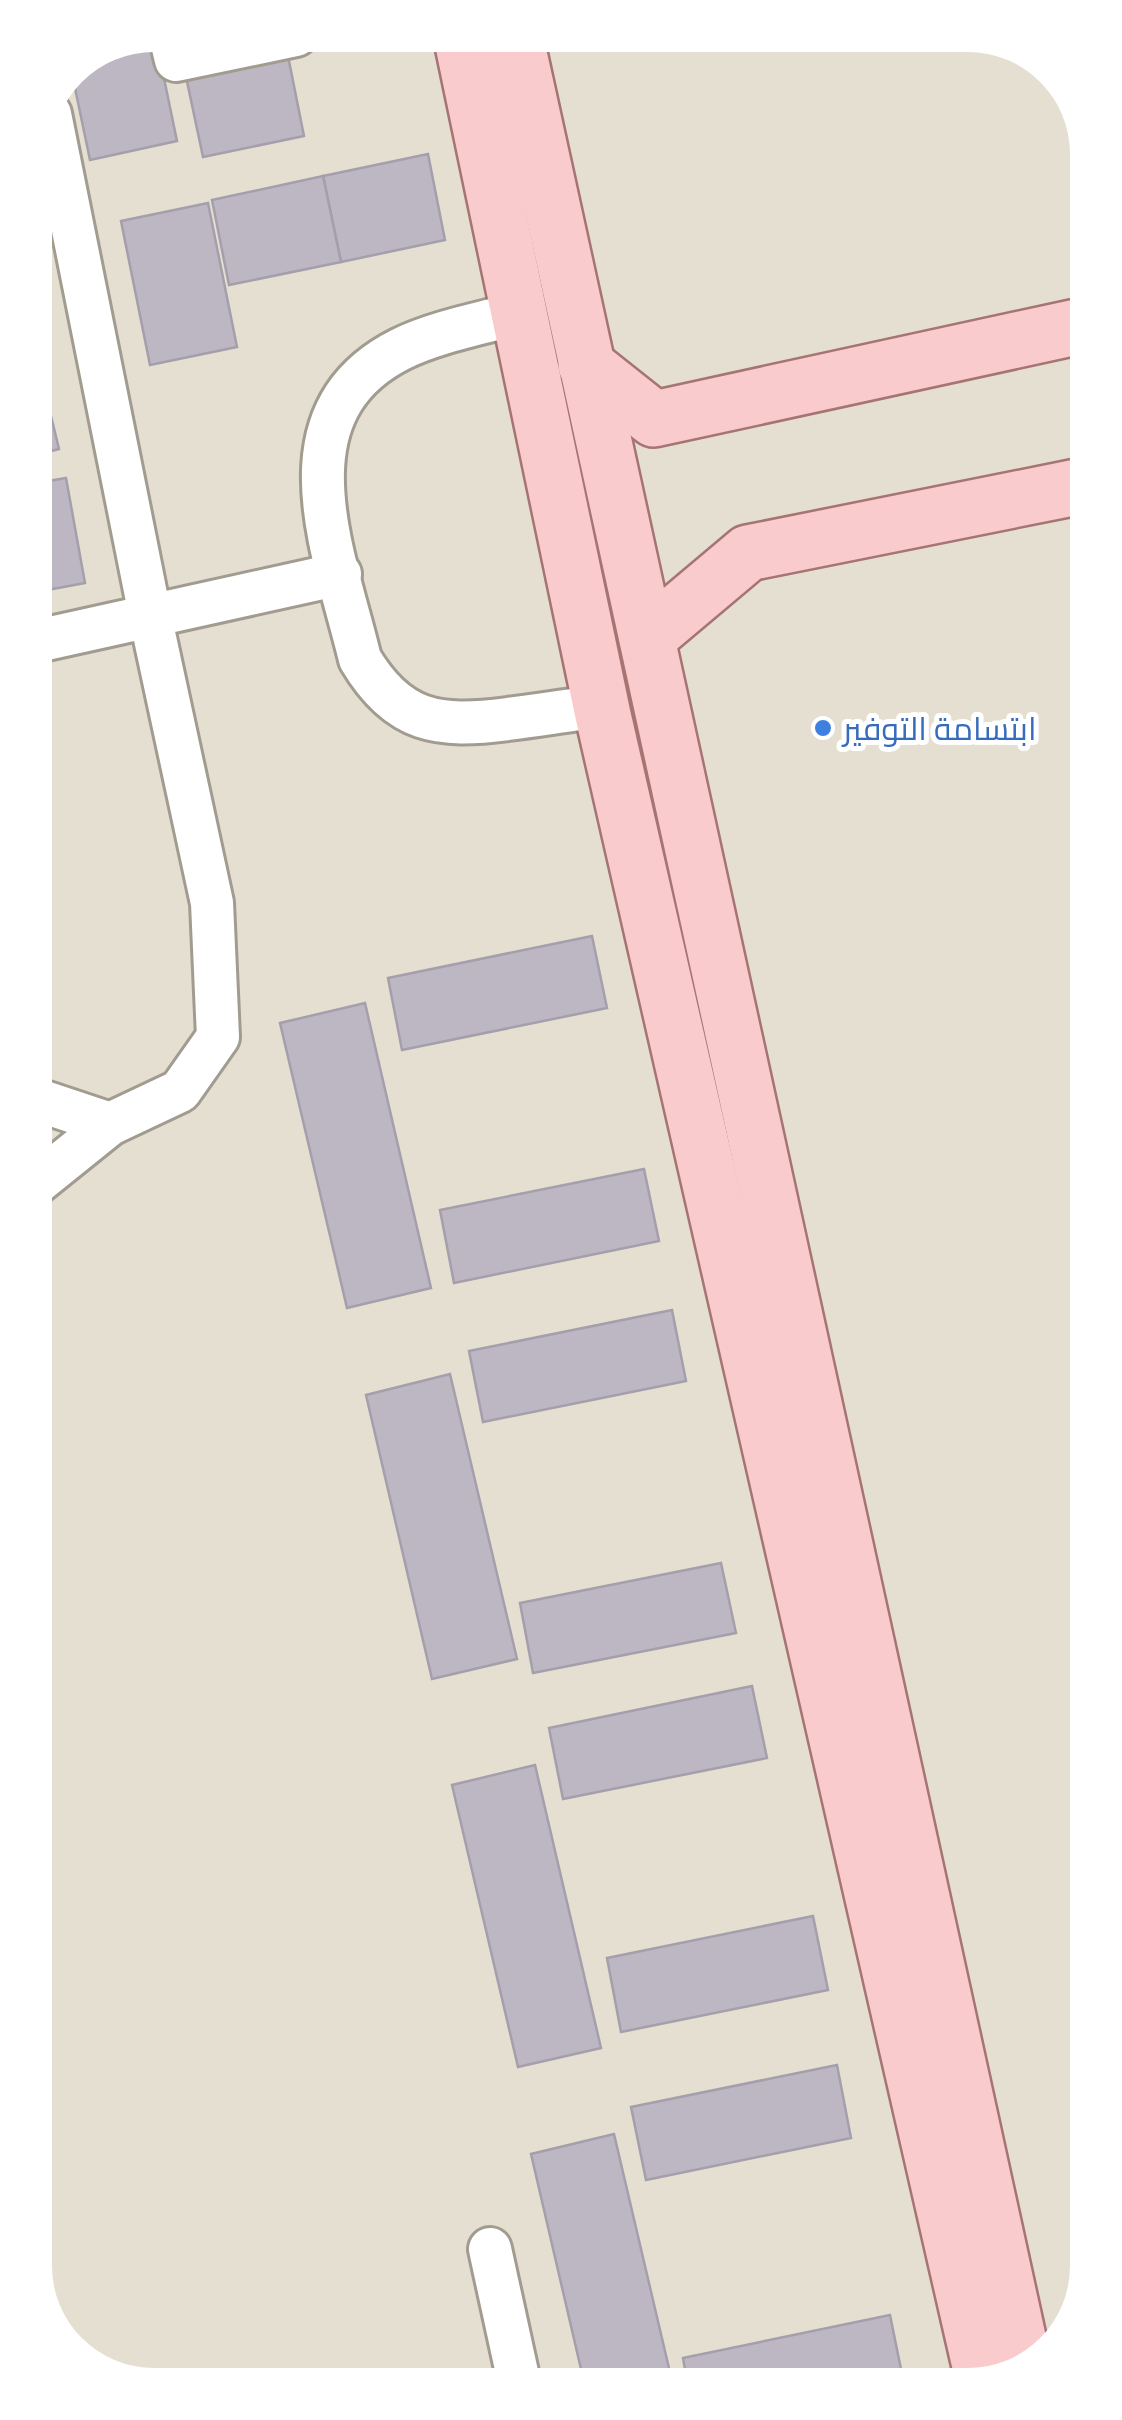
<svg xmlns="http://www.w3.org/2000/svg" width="1122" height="2420" font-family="Cabin,Cairo,sans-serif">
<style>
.building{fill:#bdb7c4;stroke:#a49fab;stroke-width:2.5}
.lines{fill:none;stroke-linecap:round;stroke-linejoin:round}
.minor-casing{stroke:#a29c90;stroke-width:48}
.major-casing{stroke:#a67473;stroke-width:60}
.minor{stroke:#fff;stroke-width:42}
.major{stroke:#f9cbcc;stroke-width:55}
.shop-dot{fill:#3f7fe0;stroke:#fff;stroke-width:4}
.labels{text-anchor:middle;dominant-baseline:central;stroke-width:10;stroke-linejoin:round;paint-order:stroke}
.shop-label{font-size:32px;fill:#366cbe;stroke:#fff;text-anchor:start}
</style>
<rect width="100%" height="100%" fill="#e5dfd2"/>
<g class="building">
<polygon points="155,35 177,141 90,160 71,69"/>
<polygon points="287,51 304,136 203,157 185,72"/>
<polygon points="428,154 445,240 341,262 323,176"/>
<polygon points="323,176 341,262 229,285 212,200"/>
<polygon points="208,203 237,347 150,365 121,221"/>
<polygon points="36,354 59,449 36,455"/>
<polygon points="66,478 85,583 37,592 36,483"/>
<polygon points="592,936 607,1008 402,1050 388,978"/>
<polygon points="365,1003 431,1288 347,1308 280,1023"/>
<polygon points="644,1169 659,1241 454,1283 440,1210"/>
<polygon points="672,1310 686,1381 483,1422 469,1351"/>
<polygon points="450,1374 517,1659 432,1679 366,1395"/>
<polygon points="721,1563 736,1633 533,1673 520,1603"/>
<polygon points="752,1686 767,1758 563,1799 549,1728"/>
<polygon points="535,1765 601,2048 518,2067 452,1785"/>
<polygon points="813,1916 828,1990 621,2032 607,1958"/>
<polygon points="837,2065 851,2138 646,2180 631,2107"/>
<polygon points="614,2134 672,2381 584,2382 531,2154"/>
<polygon points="890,2315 903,2379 687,2381 683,2358"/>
</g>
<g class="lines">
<defs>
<g id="minor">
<polyline points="170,35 176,60 296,35"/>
<path d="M 519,313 C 483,323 435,332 401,349 C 273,413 335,554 360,659 C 398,723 438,728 508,719 C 539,715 570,710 602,706"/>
<polyline points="37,641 340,574"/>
<polyline points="38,1100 110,1124"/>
<polyline points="38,1182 110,1124 180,1091 218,1037 212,903 150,615 50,114"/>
<polyline points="490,2249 519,2382"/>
</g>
<g id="major">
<polyline points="461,35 603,715 983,2379"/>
<polyline points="515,35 1024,2365"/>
<polyline points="586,365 654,419 1081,326"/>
<polyline points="647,638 748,553 1082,486"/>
</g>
</defs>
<use href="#minor" class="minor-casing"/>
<use href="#major" class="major-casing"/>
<use href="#minor" class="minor"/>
<use href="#major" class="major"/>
</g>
<circle class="shop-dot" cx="823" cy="728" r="10"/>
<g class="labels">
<g class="shop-label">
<text x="843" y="728">ابتسامة التوفير</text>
</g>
</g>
<path d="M0 0H1122V2420H0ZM154 52H968A102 102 0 0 1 1070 154V2266A102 102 0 0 1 968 2368H154A102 102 0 0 1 52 2266V154A102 102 0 0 1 154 52Z" fill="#fff" fill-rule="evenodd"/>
</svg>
